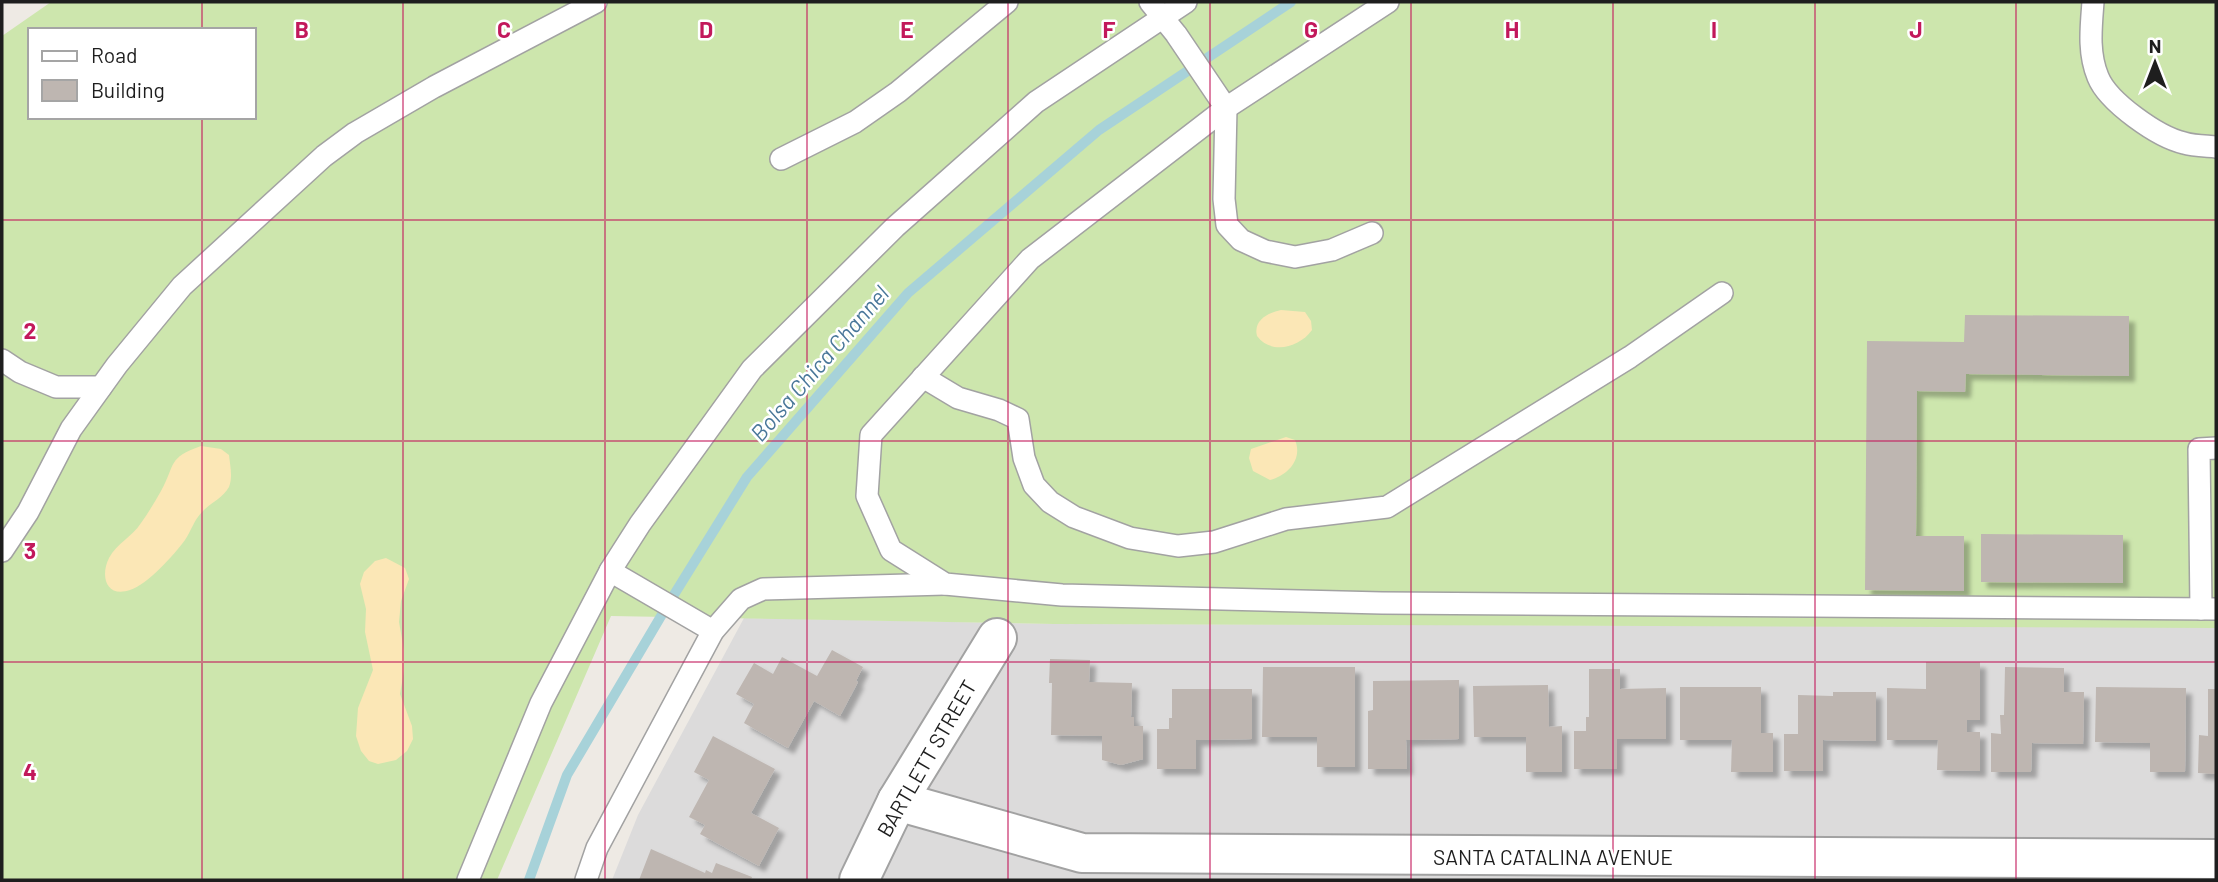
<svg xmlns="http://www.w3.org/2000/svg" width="2218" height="882" font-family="Barlow,sans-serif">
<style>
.residential{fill:#dcdbdb}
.grass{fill:#cde6ad;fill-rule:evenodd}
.sand{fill:#fbe7b6}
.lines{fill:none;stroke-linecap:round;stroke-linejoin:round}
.stream{stroke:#a7d2d9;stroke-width:10}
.building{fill:#beb6b1;filter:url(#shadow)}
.lane-casing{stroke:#a2a2a2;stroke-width:24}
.street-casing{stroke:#a2a2a2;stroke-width:42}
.lane{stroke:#fff;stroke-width:21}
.street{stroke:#fff;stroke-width:38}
.grid{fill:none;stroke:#c2185b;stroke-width:2;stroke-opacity:0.55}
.labels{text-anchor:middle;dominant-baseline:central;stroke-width:5;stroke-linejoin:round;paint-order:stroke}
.street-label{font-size:21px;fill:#1e1e1e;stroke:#fff}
.water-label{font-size:23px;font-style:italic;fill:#497799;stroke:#fff}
.grid-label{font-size:23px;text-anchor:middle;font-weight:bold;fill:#c2185b;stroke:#fff;stroke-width:5;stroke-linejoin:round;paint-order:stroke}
</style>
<defs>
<filter id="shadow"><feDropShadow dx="6" dy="6" stdDeviation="2" flood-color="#0004"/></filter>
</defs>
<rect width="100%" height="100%" fill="#eeeae4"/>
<polygon class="residential" points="744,618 1054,624 2216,627 2216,880 612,880 638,815"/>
<path class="grass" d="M 51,2 L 2216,2 L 2216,628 L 1054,624 L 611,616 L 497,880 L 2,880 L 2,36 ZM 30,30 L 254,30 L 254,117 L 30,117 Z"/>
<g class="sand">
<path d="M 1281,310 L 1305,312 L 1311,321 L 1312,330 C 1299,348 1271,355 1257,336 C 1253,320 1268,313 1281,310 Z"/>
<path d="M 1286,437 L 1295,440 C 1303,459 1288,475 1270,480 L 1253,471 L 1249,458 L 1251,449 Z"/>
<path d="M 201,446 L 221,449 L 229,455 C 230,465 233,477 229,487 C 223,498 210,503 202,512 C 194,520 191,531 185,540 C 174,555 147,585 130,590 C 106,598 100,576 109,558 C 117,543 132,537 141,523 C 148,513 155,502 161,491 C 176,464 167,458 201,446 Z"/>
<polygon points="386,558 405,568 409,579 401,601 399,622 404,650 404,671 400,694 412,726 413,739 407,751 396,760 378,764 369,761 361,751 356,736 358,708 373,670 365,632 366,609 360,584 364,572 375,561"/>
</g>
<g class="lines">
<polyline class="stream" points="529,880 567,775 667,606 747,477 908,293 1099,130 1291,2"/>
</g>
<g class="building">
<polygon points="1965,315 2129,316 2129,376 1966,374 1965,392 1917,391 1916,536 1964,536 1964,591 1865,590 1867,341 1964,342"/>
<polygon points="1981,534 2123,535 2123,583 1981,582"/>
<polygon points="832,650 863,667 856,681 858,682 840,716 814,701 788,748 744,723 754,704 736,694 754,663 773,674 782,657 817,676"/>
<polygon points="1050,659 1090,660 1089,682 1132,683 1131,717 1134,717 1134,726 1143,726 1143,759 1121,765 1102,760 1102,736 1051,735 1052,683 1049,683"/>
<polygon points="1926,662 1980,662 1980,720 1967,720 1967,732 1980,732 1980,771 1937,770 1938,740 1887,740 1887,688 1926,689"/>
<polygon points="1263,667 1355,667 1355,767 1317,767 1317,737 1262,737"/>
<polygon points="2005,667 2064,668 2064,692 2084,692 2083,744 2032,743 2031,772 1991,772 1991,733 2001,734 2000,715 2004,715"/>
<polygon points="1589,669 1620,669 1620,689 1666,688 1666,739 1617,739 1617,769 1574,769 1574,731 1586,731 1586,717 1589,717"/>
<polygon points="1459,680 1459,739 1406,740 1407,769 1368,769 1368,711 1373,710 1373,681"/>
<polygon points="1548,685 1549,727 1562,726 1562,772 1526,772 1526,737 1474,737 1473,686"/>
<polygon points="1680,687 1761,687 1761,733 1773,733 1773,772 1731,772 1732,740 1680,740"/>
<polygon points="2096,687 2186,688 2185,772 2150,772 2150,743 2095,742"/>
<polygon points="1172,689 1252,689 1252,739 1196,740 1196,769 1157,769 1157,729 1169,729 1169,718 1172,718"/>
<polygon points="2208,689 2216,689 2216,774 2198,773 2199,735 2208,736"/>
<polygon points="1833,692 1876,692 1876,741 1823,740 1823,771 1784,771 1784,734 1798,734 1798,695 1833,696"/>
<polygon points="713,736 775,769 751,813 779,828 759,866 700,834 705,825 689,817 709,780 694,772"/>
<polygon points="651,849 705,873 706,870 712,873 716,863 752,877 751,880 639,880"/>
</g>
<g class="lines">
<defs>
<g id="lane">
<polyline points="1150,2 1176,34 1226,108 1224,199 1227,225 1241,240 1265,251 1295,257 1332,250 1372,233"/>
<polyline points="1388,2 1226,108 1030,259 871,435 867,496 891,550 945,584 1062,595 1382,603 2216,609"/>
<path d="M 2093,2 C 2091,28 2088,53 2098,77 C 2108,102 2158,137 2184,143 C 2194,146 2206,146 2216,147"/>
<polyline points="781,159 855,122 898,92 1007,2"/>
<polyline points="2,360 20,372 56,387 101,387"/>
<polyline points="923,377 958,398 999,410 1018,419 1024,458 1034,485 1050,502 1074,517 1130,538 1178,546 1214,542 1286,519 1387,507 1630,357 1722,293"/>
<polyline points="2,551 28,512 71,429 117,365 182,286 324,156 355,133 434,87 596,2"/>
<polyline points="610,571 713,631"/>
<polyline points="2201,609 2199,449 2216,448"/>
<polyline points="468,880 541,703 610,571 640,524 752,369 895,227 1036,102 1186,2"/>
<polyline points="586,880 597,848 713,631 741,599 763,589 945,584"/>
</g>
<g id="street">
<polyline points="897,801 1082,853 2216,859"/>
<polyline points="859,880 897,801 997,638"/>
</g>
</defs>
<use href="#lane" class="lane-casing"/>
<use href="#street" class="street-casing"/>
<use href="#lane" class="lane"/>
<use href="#street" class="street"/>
</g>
<path class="grid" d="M 202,2 L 202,30M 403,2 L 403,880M 605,2 L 605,880M 807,2 L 807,880M 1008,2 L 1008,880M 1210,2 L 1210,880M 1411,2 L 1411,880M 1613,2 L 1613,880M 1815,2 L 1815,880M 2016,2 L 2016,880M 202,117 L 202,880M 2,220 L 2216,220M 2,441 L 2216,441M 2,662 L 2216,662"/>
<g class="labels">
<g class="street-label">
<text transform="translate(926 758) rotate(-60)">BARTLETT STREET</text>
<text x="1553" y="856">SANTA CATALINA AVENUE</text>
</g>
<g class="water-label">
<text transform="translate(819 363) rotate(-49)">Bolsa Chica Channel</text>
</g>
</g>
<g class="grid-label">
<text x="302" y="38">B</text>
<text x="504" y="38">C</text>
<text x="706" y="38">D</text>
<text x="907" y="38">E</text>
<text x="1109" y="38">F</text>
<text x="1311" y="38">G</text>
<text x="1512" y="38">H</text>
<text x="1714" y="38">I</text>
<text x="1916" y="38">J</text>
<text x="30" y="339">2</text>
<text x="30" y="559">3</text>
<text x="30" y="780">4</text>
</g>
<rect width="2218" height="882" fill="none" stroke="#1e1e1e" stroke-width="7"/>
<rect x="28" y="28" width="228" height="91" fill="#ffffff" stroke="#a5a5a5" stroke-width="2"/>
<rect x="42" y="51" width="35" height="10" fill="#ffffff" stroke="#a5a5a5" stroke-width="2"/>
<text x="91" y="63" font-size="21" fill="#1e1e1e">Road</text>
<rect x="42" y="80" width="35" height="21" fill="#beb6b1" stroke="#a5a5a5" stroke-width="2"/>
<text x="91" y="98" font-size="21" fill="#1e1e1e">Building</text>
<g transform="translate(2155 63)" stroke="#ffffff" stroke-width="5" paint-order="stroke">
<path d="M0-5L12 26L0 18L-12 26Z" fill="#1e1e1e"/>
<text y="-10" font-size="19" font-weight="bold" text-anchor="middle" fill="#1e1e1e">N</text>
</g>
</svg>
